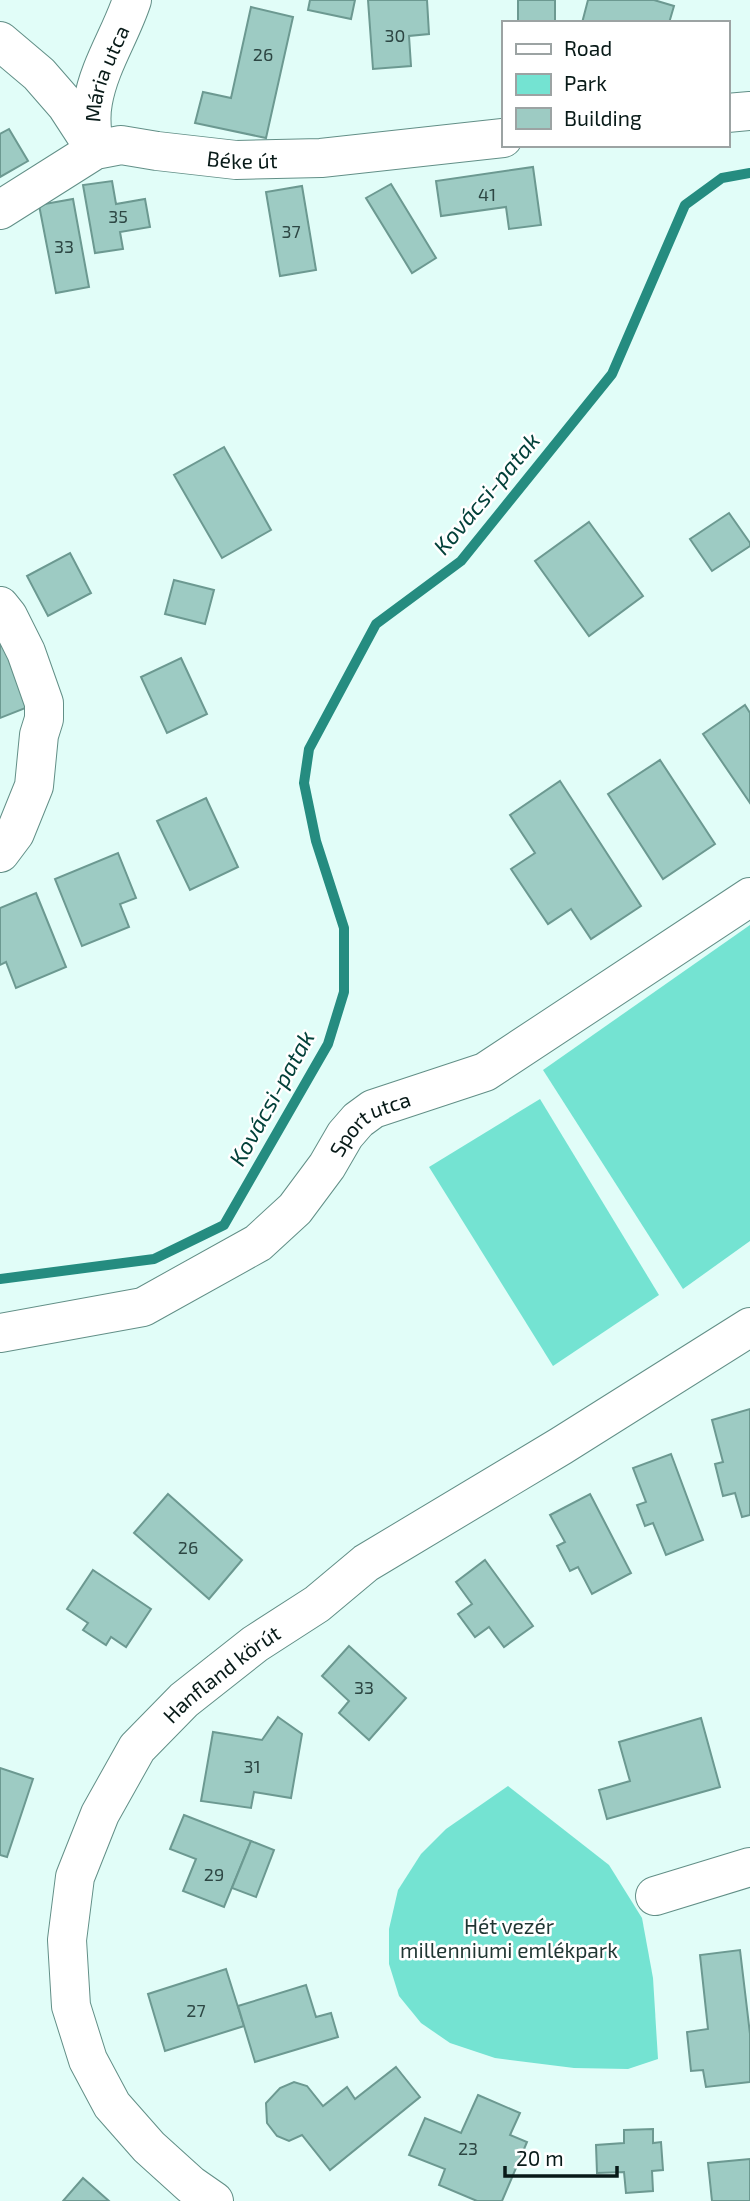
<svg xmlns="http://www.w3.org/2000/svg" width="750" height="2201" font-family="'Exo 2',sans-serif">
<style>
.green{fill:#74e3d2}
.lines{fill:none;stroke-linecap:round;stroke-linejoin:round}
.stream{stroke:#258c80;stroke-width:10}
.building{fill:#9dcbc3;stroke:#6c9991;stroke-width:2}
.minor-casing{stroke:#628f87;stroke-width:40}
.minor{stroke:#fff;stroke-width:38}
.labels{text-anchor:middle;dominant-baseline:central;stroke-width:5;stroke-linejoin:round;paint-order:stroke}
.number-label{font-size:18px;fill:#2d4643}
.street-label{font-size:21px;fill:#081a18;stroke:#fff}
.park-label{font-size:21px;fill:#1f3632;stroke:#fff}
.water-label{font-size:23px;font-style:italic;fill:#03413a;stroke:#fff}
</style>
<rect width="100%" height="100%" fill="#e1fdf8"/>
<g class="green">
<polygon points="750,925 750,1241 683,1289 543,1070"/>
<polygon points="540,1099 659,1295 553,1366 429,1167"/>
<polygon points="508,1786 609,1865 642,1918 653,1978 658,2059 628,2069 574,2068 495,2058 450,2043 421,2023 399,1996 389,1964 389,1929 398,1890 421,1854 446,1829"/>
</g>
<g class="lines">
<polyline class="stream" points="0,1279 154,1259 224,1225 328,1044 344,992 344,928 316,841 304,783 309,749 376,624 461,561 612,374 685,205 722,178 750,173"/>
</g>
<g class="building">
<polygon points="310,0 355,0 351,19 308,10"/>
<polygon points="368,0 427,0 429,34 409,36 411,66 373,69"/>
<rect x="518" y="0" width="37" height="23"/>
<polygon points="588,0 654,0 674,6 669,23 582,23"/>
<polygon points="251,7 293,17 266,138 195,123 203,92 231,98"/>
<polygon points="9,129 28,161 0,177 0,134"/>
<polygon points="533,167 541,225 509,229 506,207 441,216 436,181"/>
<polygon points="112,181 116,204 145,199 150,227 120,232 123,249 95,253 83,185"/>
<polygon points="391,184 436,258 412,273 366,198"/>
<polygon points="302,186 316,270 280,276 266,192"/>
<polygon points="73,199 89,287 56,293 39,205"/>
<polygon points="224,447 271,530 222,558 174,475"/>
<polygon points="729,513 750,543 750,546 712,571 690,539"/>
<polygon points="589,522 643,596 589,636 535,561"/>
<polygon points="70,553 91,593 48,616 27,576"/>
<polygon points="174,580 214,590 205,624 165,614"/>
<polygon points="0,636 28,707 0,718"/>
<polygon points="181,658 207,714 167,733 141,677"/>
<polygon points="745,705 750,713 750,803 703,734"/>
<polygon points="660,760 715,844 663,879 608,794"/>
<polygon points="560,781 641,906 591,939 571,909 548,924 511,869 535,853 510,815"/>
<polygon points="206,798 238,867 190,890 157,821"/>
<polygon points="118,853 136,898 120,904 129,927 82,946 55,879"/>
<polygon points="36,893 66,967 16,988 6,962 0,965 0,908"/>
<polygon points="750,1409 750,1515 742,1517 735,1493 723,1496 715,1464 723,1462 712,1420"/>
<polygon points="671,1454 703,1540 666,1555 653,1523 645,1526 637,1505 646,1502 633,1468"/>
<polygon points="168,1494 242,1560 209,1599 134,1533"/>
<polygon points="590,1494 631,1573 592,1594 578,1567 570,1571 557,1546 565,1542 550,1515"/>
<polygon points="485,1560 533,1626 504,1647 489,1627 475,1637 458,1614 472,1604 456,1582"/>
<polygon points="93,1570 151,1609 126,1647 111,1637 106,1645 83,1630 88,1623 67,1609"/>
<polygon points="349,1646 406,1698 369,1740 339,1713 349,1701 322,1676"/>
<polygon points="278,1717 302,1734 291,1798 254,1792 251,1808 201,1801 213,1732 262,1740"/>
<polygon points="701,1718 720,1787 607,1819 599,1790 630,1781 619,1742"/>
<polygon points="0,1768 33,1779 7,1857 0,1855"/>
<polygon points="184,1815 251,1841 224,1907 183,1891 196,1859 170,1849"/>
<polygon points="251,1841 274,1850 256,1897 232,1888"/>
<polygon points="740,1950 750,2034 750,2082 706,2087 703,2070 691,2071 687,2032 708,2029 700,1955"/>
<polygon points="226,1969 244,2026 165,2051 148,1994"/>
<polygon points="306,1985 316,2017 331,2013 338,2037 255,2062 238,2006"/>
<polygon points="396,2067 420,2097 330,2170 302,2135 289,2141 277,2136 267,2123 266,2103 280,2088 294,2082 307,2086 323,2106 347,2087 355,2099"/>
<polygon points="478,2095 520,2113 510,2135 527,2142 502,2201 477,2201 439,2185 445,2169 409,2155 425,2118 461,2133"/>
<polygon points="653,2129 653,2143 661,2142 663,2170 652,2171 653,2191 626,2193 624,2172 597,2173 596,2145 624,2143 624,2130"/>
<polygon points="750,2159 750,2201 712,2201 708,2163"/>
<polygon points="83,2178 109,2201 63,2201"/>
</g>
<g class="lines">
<defs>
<g id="minor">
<polyline points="0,41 39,74 66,105 94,148"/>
<polyline points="727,113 750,111"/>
<path id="s1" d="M 95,150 C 92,135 90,117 93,102 C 99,66 121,34 132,0"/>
<path id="s2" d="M 0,210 L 95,150 L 121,145 L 157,151 L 236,160 L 321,158 L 503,138"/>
<polyline points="0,606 8,616 26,652 44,703 44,719 39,735 34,786 15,833 0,853"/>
<path id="s3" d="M 0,1333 L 143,1307 L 258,1243 L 295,1209 L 327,1166 L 345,1135 L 358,1120 L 373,1109 L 485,1072 L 750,897"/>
<polyline points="655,1896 750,1867"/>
<path id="s4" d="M 214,2201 L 191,2185 L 149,2147 L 112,2105 L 88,2060 L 71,2006 L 67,1940 L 75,1877 L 100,1814 L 137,1748 L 184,1700 L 255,1644 L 317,1604 L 366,1563 L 561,1446 L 750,1327"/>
</g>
</defs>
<use href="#minor" class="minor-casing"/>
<use href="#minor" class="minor"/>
</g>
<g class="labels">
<g class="number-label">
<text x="395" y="35">30</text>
<text x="263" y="54">26</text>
<text x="487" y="194">41</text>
<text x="118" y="216">35</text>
<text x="291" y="231">37</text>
<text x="64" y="246">33</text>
<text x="188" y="1547">26</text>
<text x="364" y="1687">33</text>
<text x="252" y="1766">31</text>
<text x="214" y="1874">29</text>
<text x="196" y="2010">27</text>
<text x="468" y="2148">23</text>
</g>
<g class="street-label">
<text stroke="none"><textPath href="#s1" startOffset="79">Mária utca</textPath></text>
<text stroke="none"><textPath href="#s2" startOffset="261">Béke út</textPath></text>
<text stroke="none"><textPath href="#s3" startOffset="444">Sport utca</textPath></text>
<text stroke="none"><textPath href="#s4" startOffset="634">Hanfland körút</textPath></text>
</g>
<g class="park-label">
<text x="509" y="1925">Hét vezér<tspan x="509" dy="24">millenniumi emlékpark</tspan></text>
</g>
<g class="water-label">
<text transform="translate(486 493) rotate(-50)">Kovácsi-patak</text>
<text transform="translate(271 1098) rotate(-61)">Kovácsi-patak</text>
</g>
</g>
<rect x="502" y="21" width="228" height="126" fill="#ffffff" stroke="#9ca3a3" stroke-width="2"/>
<rect x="516" y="44" width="35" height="10" fill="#ffffff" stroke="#9ca3a3" stroke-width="2"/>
<text x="564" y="56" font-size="21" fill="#081a18">Road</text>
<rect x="516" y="74" width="35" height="21" fill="#74e3d2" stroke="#9ca3a3" stroke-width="2"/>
<text x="564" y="91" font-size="21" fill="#081a18">Park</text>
<rect x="516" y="108" width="35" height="21" fill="#9dcbc3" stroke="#9ca3a3" stroke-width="2"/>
<text x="564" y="126" font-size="21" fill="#081a18">Building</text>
<path d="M505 2166v10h112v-10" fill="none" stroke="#081a18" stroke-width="3.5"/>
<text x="516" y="2166" font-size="21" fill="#081a18" stroke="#ffffff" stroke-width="5" paint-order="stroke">20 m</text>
</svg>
